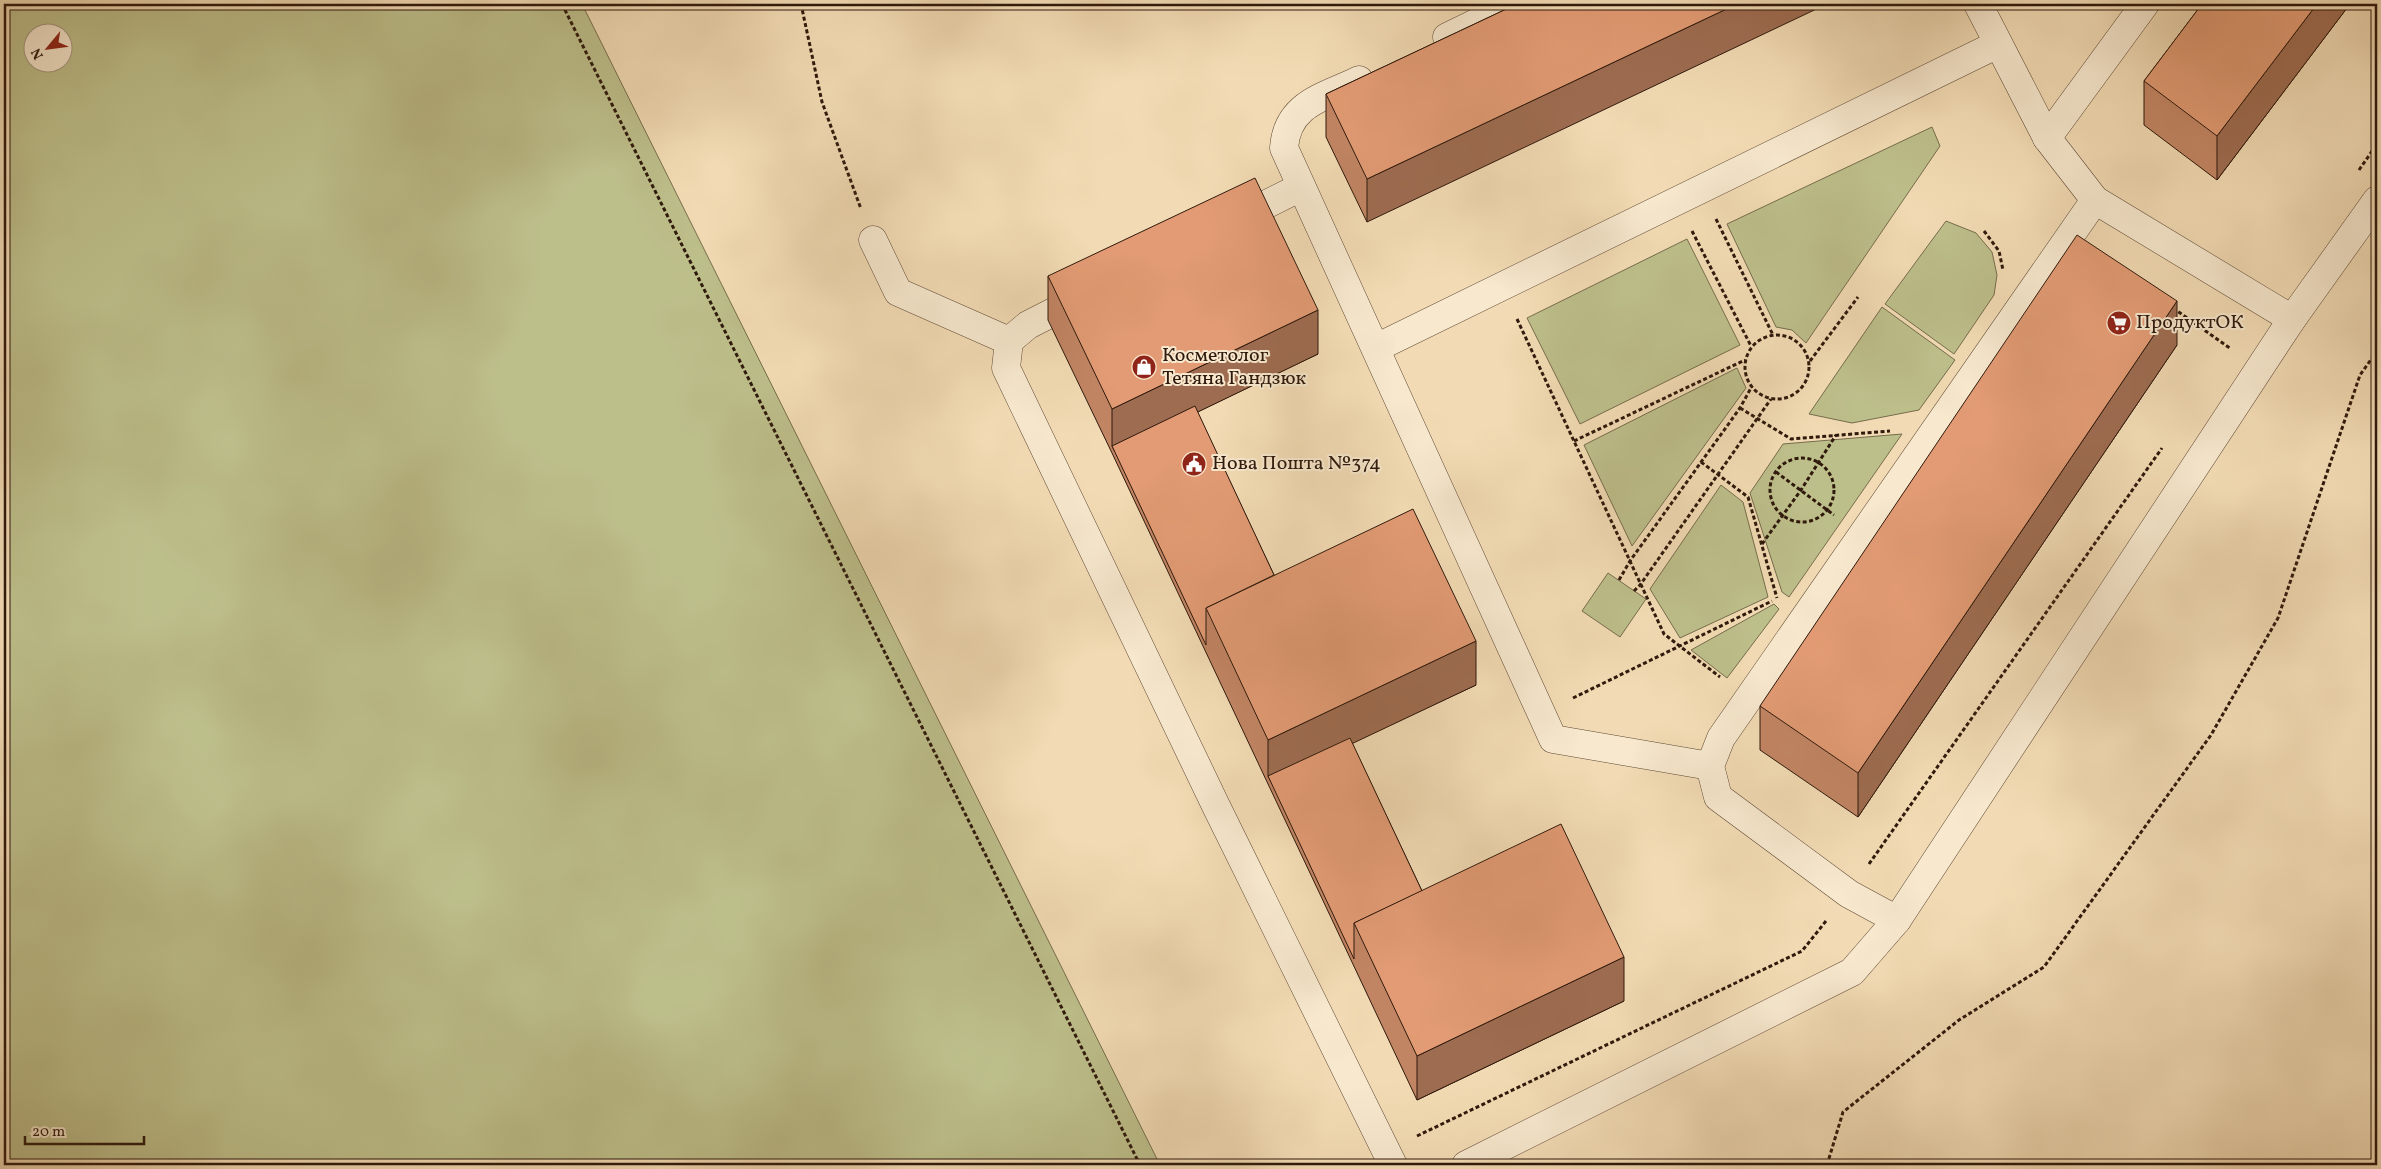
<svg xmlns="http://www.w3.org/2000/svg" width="2381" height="1169" font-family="Vollkorn,serif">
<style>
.green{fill:#bdbf8b;stroke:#766c4c;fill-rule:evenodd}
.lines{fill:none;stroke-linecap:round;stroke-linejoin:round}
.minor-casing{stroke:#604a36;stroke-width:29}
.path{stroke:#2f190c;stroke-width:3;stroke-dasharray:4 2.5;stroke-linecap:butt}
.minor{stroke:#f7e8ce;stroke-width:28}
.wall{fill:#c28564;stroke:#2f190c}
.shaded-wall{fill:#9e6c51;stroke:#2f190c}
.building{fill:#e29b74;stroke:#2f190c}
.labels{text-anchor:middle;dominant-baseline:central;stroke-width:4;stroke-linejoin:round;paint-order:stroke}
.poi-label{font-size:20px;fill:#2f190c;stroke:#f7e8ce;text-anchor:start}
</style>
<rect width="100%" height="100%" fill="#f2dbb4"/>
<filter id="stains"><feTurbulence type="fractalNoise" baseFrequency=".004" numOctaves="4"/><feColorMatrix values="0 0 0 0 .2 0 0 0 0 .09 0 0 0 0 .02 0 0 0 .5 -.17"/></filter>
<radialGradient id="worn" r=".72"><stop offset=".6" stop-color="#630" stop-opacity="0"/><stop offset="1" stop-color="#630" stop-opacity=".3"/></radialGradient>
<g class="green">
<path d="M 4,4 L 582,4 L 1160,1165 L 4,1165 ZM 32,32 L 62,32 L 62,62 L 32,62 Z"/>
<polygon points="1932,127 1940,146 1806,343 1792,330 1776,327 1727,224"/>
<polygon points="1946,221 1976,233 1992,252 1997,275 1994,295 1954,354 1885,304"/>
<polygon points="1687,239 1740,345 1580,424 1527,318"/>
<polygon points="1882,307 1955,360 1919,410 1852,423 1809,414"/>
<polygon points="1737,368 1746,388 1632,546 1584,445"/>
<polygon points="1902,434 1789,597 1782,592 1750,493 1783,444"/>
<polygon points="1721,485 1743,502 1768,597 1680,638 1650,589"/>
<polygon points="1608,573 1646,599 1620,637 1582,611"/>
<polygon points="1774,604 1779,609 1727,678 1691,650"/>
</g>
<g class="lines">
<defs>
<g id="minor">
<polyline points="1978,4 2047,138 2095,200 2292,319"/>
<polyline points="1447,37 1515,4"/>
<path d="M 1359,80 C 1325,97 1287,103 1284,148 L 1553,739 L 1710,766"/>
<polyline points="2047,138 2145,4"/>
<polyline points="2095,200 1721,738 1710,766 1718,797 1849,894 1897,920 2292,319 2377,200"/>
<polyline points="1235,220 1301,187"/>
<polyline points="873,240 898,292 1009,341"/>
<polyline points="1081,298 1028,325 1009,341 1006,368 1216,806 1393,1165"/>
<polyline points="1376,348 1998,44"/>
<polyline points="1466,1165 1852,972 1897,920"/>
</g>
</defs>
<use href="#minor" class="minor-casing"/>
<g class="path">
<polyline points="562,4 1140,1165"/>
<polyline points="801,4 822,102 861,209"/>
<polyline points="2359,170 2377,144"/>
<polyline points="1716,219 1773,335"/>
<polyline points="1692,231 1751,346"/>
<polyline points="1984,231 1999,251 2003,270"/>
<polyline points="2173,308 2231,349"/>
<polyline points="1517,319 1664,634 1720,677"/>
<circle cx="1777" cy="367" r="32"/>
<polyline points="1810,361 1858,297"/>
<polyline points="1740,408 1791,439 1890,431"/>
<polyline points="1574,441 1745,360"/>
<circle cx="1802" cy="490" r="32"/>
<polyline points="1701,462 1748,497 1777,598"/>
<polyline points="1776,472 1834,515"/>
<polyline points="1762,544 1801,490 1836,435"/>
<polyline points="1619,580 1630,561 1740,408 1752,386"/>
<polyline points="1634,591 1640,585 1771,399"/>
<polyline points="1573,698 1772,601"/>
<polyline points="1869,864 2162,448"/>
<polyline points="1417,1136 1802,951 1826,921"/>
<polyline points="1827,1165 1843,1112 1959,1020 2044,967 2211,735 2278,618 2360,375 2377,351"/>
</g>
<use href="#minor" class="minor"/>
</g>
<g class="wall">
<polygon points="1517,4 1367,222 1326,137 1326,94"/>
<polygon points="2202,4 2350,4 2217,180 2144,125 2144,81"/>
<polygon points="1048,276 1318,354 1197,412 1274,575 1476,685 1352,743 1422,891 1624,1001 1417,1100 1112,453 1048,320"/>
<polygon points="2177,345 1858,817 1760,750 1760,706"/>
</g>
<g class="shaded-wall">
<polygon points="1737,4 1827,4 1367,222 1367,179"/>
<polygon points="2317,4 2350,4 2217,180 2217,136"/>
<polygon points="2177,301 2177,345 1858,817 1858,773"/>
<polygon points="1318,310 1318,354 1115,452 1112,446 1112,409"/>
<polygon points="1476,641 1476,685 1271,782 1268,776 1268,740"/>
<polygon points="1624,957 1624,1001 1417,1100 1417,1056"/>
</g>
<g class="building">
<polygon points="1517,4 1737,4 1367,179 1326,94"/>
<polygon points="2202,4 2317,4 2217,136 2144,81"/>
<polygon points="1255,178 1318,310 1112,409 1048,276"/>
<polygon points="2077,235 2177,301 1858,773 1760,706"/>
<polygon points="1195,406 1274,575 1206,608 1206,645 1112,446"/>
<polygon points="1413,509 1476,641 1268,740 1206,608"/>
<polygon points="1350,738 1422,891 1354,923 1354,959 1268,776"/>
<polygon points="1561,824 1624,957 1417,1056 1354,923"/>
</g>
<defs>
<symbol id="supermarket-disc" viewBox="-11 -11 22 22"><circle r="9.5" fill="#8f2418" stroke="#f7e8ce"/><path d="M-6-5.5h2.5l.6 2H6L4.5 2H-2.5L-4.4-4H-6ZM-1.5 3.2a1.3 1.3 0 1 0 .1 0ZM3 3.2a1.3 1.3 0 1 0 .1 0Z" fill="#fff"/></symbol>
<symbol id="shop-disc" viewBox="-11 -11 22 22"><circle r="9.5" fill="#8f2418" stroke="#f7e8ce"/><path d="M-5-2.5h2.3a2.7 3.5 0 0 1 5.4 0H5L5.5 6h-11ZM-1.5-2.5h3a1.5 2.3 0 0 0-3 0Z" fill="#fff"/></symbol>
<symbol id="civic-disc" viewBox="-11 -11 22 22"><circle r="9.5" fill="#8f2418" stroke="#f7e8ce"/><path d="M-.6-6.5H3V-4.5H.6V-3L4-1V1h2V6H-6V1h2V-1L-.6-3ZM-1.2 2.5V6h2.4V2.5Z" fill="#fff"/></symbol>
</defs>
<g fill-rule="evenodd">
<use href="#supermarket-disc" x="2105" y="309" width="28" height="28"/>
<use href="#shop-disc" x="1130" y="353" width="28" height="28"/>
<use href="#civic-disc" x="1180" y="450" width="28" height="28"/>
</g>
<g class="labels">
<g class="poi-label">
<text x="2136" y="323">ПродуктОК</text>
<text x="1162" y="356">Косметолог<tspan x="1162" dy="23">Тетяна Гандзюк</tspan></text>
<text x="1212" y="464">Нова Пошта №374</text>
</g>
</g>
<rect width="2381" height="1169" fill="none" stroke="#f2dbb4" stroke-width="20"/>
<rect x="5" y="5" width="2371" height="1159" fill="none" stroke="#2f190c" stroke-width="2.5"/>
<rect x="10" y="10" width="2361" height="1149" fill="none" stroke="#2f190c"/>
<g transform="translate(48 48) rotate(241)"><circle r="24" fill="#f7e8ce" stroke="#a79580"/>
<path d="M0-4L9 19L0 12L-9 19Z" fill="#8f2418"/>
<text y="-8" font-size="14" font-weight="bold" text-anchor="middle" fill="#2f190c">N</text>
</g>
<path d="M25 1136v8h119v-8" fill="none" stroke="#2f190c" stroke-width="2.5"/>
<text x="32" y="1136" font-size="15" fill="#2f190c" stroke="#f7e8ce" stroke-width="4" paint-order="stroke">20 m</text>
<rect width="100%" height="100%" filter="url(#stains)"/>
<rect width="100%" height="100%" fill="url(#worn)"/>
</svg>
